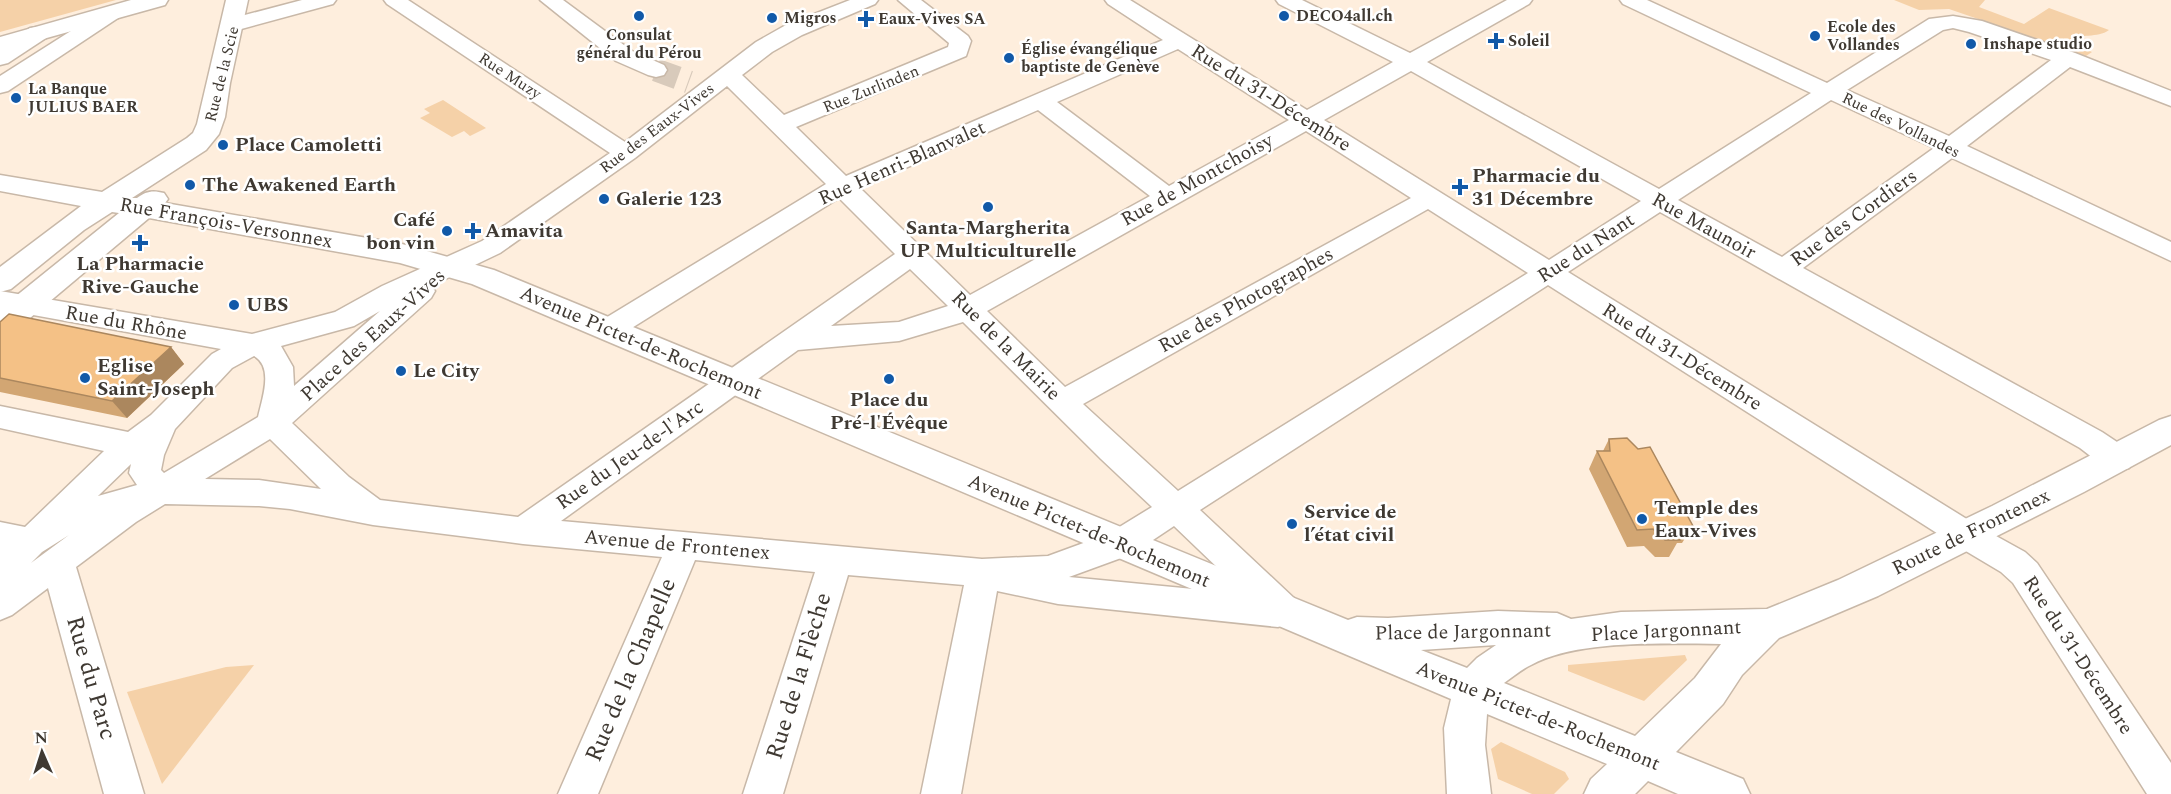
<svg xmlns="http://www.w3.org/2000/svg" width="2171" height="794" font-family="Spectral,serif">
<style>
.green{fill:#f5d1a8}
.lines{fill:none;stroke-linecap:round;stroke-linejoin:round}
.minor-tunnel{stroke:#d8cabb;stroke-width:23;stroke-dasharray:23 11;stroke-linecap:butt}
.minor-casing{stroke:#c8b8a8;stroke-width:3}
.major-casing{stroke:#c8b8a8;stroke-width:3}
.minor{fill:#fff;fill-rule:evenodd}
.major{fill:#fff;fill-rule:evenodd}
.wall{fill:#d2a673}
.shaded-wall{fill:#ab875e}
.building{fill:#f4c186;stroke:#ab875e;stroke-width:1.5}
.poi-dot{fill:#1159a8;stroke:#fff;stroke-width:2}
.labels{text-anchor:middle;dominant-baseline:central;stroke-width:5;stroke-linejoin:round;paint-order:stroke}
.far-poi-label{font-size:16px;font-weight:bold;fill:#3f3932;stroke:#fff;text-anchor:start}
.far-street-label{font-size:16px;fill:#3f3932;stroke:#fff}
.street-label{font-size:20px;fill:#3f3932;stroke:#fff}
.poi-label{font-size:20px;font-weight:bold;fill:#3f3932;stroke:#fff;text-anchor:start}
.near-street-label{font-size:24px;fill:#3f3932;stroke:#fff}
</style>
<rect width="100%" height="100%" fill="#feeedd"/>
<g class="green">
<polygon points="0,0 116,0 0,32"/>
<path d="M 1894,0 L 1985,0 L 1979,7 L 2024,24 L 2049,8 L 2109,30 C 2097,39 2081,32 2067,42 L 2092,52 L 2086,56 L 1949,9 L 1919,10 Z"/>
<polygon points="443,100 486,128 470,136 464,131 452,137 420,118 430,113 424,109"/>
<polygon points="1685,655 1687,660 1644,701 1568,671 1568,665"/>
<polygon points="254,665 162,784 127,692 226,667"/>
<polygon points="1501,742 1565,772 1569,779 1554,794 1532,794 1498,779 1491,749"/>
</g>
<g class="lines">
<polyline class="minor-tunnel" points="656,70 689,82"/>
<defs>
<g id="minor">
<polygon points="302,0 336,0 333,4 234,31 226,30 223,25 226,20"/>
<path d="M 384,0 L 408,0 L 625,142 L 756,42 L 786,25 L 850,0 L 878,0 L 875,4 L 802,35 L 772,52 L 742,75 L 784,115 L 948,47 L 949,43 L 898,0 L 921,0 L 968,36 L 971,41 L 966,56 L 796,127 L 846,176 L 1163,40 L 1108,4 L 1105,0 L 1130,0 L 1307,110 L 1393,62 L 1279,4 L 1276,0 L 1302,0 L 1410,53 L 1507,0 L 1532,0 L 1529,4 L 1427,62 L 1659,189 L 1811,93 L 1623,4 L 1620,0 L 1647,0 L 1827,83 L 1929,19 L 1953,16 L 1982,21 L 2075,53 L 2171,91 L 2171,106 L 2070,67 L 1967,146 L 2171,242 L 2171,261 L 1952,158 L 1803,268 L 2102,432 L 2129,450 L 2134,459 L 2129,468 C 2109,474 2096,460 2080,448 L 1660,212 L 1568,272 L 1978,526 L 2025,552 L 2037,563 L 2171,763 L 2171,794 L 2147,794 L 2013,583 L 2001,572 L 1954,544 L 1548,285 L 1200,510 L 1295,599 L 1300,609 C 1295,620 1290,623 1278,627 L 1058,604 L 997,591 L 961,794 L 921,794 L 964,585 L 848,575 L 783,794 L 743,794 L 815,572 L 695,560 L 598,794 L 558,794 L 662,557 L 523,544 L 373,525 L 290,509 L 259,506 L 165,504 L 136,522 L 76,567 L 144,794 L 104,794 L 48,588 L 12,615 L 0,620 L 0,522 L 25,527 L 104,451 L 0,428 L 0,406 L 128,432 L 151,415 L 212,354 L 221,349 L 0,309 L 0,291 L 252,334 L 335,312 L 382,286 L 482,241 L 610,153 L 387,4 ZM 1953,28 L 1969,32 L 2051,60 L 1949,136 L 1847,90 L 1943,30 ZM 1178,49 L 1289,120 L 1169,186 L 1057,102 ZM 1411,71 L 1641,201 L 1549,260 L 1324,120 ZM 727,86 L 826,184 L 599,322 L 595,329 L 599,336 L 609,339 L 619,336 L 839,198 L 895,254 L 518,517 L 380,500 L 349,477 L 292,423 L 431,298 L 435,291 L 431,286 L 500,253 L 635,158 ZM 1831,100 L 1934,148 L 1782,257 L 1678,200 ZM 1038,110 L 1150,196 L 970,295 L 860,188 ZM 1306,131 L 1411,198 L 1065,387 L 987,311 ZM 1428,209 L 1528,273 L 1178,491 L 1083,404 ZM 910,269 L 948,306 L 899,322 L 831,326 ZM 380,311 L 294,386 L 293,367 L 281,346 L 354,326 ZM 963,322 L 1101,459 L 1152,507 L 1108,534 L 1048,556 L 982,559 L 561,521 L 798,350 L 899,341 ZM 254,356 C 274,367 262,399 258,417 L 164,473 L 161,470 L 164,455 L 175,429 L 232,368 ZM 270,439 L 321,489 L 259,480 L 205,479 ZM 131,464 L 129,473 L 137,485 L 98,496 ZM 1174,526 L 1245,594 L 1069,577 L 1132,554 ZM 69,535 L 31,563 L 42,552 Z"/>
<polygon points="540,0 563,0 632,51 664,65 667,70 664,75 656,77 648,75 616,61"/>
<polygon points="114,6 121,8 125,12 121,16 8,91 0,93 0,76 107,8"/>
<polygon points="38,27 46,28 49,33 46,38 8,63 0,65 0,48 30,28"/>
</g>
<g id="major">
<polygon points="131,0 168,0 165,5 0,51 0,37"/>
<path d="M 226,0 L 248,0 L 230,83 L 225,117 L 219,134 L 206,150 L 132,198 L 137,198 C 146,191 153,190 164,193 L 168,199 L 165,203 L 402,244 L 494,270 L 1348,620 L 1357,617 L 1388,618 L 1498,611 L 1557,613 L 1571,619 L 1621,612 L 1767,609 L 1838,580 L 1992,506 L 2159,420 L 2171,416 L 2171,445 L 2084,492 L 1878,596 L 1779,638 L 1742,675 L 1723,704 L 1676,752 L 1743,779 L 1750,794 L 1678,794 L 1648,781 L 1635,794 L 1584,794 L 1591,779 L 1607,764 L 1487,714 L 1485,745 L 1491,794 L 1447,794 L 1444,728 L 1451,699 L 472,284 L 400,263 L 149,218 L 11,334 L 0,337 L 0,309 L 119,213 L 112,212 L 84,230 L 11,289 L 0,292 L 0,267 L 81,206 L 0,191 L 0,175 L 102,192 L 187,138 L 193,133 L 197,124 ZM 1721,644 L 1695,678 L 1635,736 L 1504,683 C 1513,677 1522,669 1531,665 C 1579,639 1667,644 1721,644 ZM 1496,645 L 1477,658 L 1467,668 L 1421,650 Z"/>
</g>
</defs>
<use href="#minor" class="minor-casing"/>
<use href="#major" class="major-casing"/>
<use href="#minor" class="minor"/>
<use href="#major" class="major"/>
</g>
<g class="wall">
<polygon points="0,322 171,347 184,364 127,418 0,392"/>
<polygon points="1609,439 1693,526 1682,543 1677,543 1669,557 1655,557 1644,546 1627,547 1589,469 1597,451 1603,451"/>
</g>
<polygon class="shaded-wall" points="171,347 184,364 127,418 112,401"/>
<g class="building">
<polygon points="9,314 171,347 112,401 0,378 0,322"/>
<polygon points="1627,438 1638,449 1650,447 1693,526 1678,527 1680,540 1665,540 1653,529 1637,530 1597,451 1610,451 1609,439"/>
</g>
<g class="poi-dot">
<circle cx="639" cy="16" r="6"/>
<circle cx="1284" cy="16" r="6"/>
<circle cx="772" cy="18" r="6"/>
<path d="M863 10h6v6h6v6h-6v6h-6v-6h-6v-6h6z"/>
<circle cx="1815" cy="36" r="6"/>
<path d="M1493 32h6v6h6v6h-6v6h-6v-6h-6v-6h6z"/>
<circle cx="1971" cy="44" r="6"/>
<circle cx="1009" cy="58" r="6"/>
<circle cx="16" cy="98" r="6"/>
<circle cx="223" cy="145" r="6"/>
<circle cx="190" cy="185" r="6"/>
<path d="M1457 178h6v6h6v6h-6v6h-6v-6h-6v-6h6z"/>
<circle cx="604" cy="199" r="6"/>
<circle cx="988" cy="207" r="6"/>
<circle cx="447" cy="231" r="6"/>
<path d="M470 222h6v6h6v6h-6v6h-6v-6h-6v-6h6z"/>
<path d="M137 234h6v6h6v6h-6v6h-6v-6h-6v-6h6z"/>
<circle cx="234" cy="305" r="6"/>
<circle cx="401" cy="371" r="6"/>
<circle cx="85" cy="378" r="6"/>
<circle cx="889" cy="379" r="6"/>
<circle cx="1642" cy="519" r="6"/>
<circle cx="1292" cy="524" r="6"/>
</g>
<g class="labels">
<g class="far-poi-label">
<text x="1296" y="16">DECO4all.ch</text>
<text x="784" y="18">Migros</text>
<text x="878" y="19">Eaux-Vives SA</text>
<text x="1827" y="27">Ecole des<tspan x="1827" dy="18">Vollandes</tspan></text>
<text x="639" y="35" text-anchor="middle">Consulat<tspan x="639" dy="18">général du Pérou</tspan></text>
<text x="1508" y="41">Soleil</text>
<text x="1983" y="44">Inshape studio</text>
<text x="1021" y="49">Église évangélique<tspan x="1021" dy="18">baptiste de Genève</tspan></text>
<text x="28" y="89">La Banque<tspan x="28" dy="18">JULIUS BAER</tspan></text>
</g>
<g class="far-street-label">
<text transform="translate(222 74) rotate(-76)">Rue de la Scie</text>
<text transform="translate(510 76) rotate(33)">Rue Muzy</text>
<text transform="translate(871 89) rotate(-22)">Rue Zurlinden</text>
<text transform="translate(1901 125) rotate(26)">Rue des Vollandes</text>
<text transform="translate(657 128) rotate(-37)">Rue des Eaux-Vives</text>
</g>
<g class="street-label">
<text transform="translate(1271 98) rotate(32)">Rue du 31-Décembre</text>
<text transform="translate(902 163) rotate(-24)">Rue Henri-Blanvalet</text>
<text transform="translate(1197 180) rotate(-29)">Rue de Montchoisy</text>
<text transform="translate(1854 218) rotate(-36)">Rue des Cordiers</text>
<text transform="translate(226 223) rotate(10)">Rue François-Versonnex</text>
<text transform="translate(1704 226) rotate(29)">Rue Maunoir</text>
<text transform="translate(1586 248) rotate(-33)">Rue du Nant</text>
<text transform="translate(1246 300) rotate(-29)">Rue des Photographes</text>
<text transform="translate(126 323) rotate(10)">Rue du Rhône</text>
<text transform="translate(373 335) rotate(-42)">Place des Eaux-Vives</text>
<text transform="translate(641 343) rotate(23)">Avenue Pictet-de-Rochemont</text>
<text transform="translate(1006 346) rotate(45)">Rue de la Mairie</text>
<text transform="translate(1682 357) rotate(32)">Rue du 31-Décembre</text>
<text transform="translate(630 455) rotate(-35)">Rue du Jeu-de-l'Arc</text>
<text transform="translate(1089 531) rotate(23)">Avenue Pictet-de-Rochemont</text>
<text transform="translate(1971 532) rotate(-26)">Route de Frontenex</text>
<text transform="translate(677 545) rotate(5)">Avenue de Frontenex</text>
<text transform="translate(1666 631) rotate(-3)">Place Jargonnant</text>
<text transform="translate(1463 632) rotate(-1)">Place de Jargonnant</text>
<text transform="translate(2078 655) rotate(57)">Rue du 31-Décembre</text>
<text transform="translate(1538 716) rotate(22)">Avenue Pictet-de-Rochemont</text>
</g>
<g class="poi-label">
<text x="235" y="145">Place Camoletti</text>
<text x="1472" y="176">Pharmacie du<tspan x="1472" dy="23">31 Décembre</tspan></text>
<text x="202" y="185">The Awakened Earth</text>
<text x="616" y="199">Galerie 123</text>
<text x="435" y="220" text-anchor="end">Café<tspan x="435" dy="23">bon vin</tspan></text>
<text x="988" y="228" text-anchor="middle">Santa-Margherita<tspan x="988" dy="23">UP Multiculturelle</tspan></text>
<text x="485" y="231">Amavita</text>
<text x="140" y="264" text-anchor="middle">La Pharmacie<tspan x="140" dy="23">Rive-Gauche</tspan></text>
<text x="246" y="305">UBS</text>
<text x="97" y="366">Eglise<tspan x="97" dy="23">Saint-Joseph</tspan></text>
<text x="413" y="371">Le City</text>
<text x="889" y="400" text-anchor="middle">Place du<tspan x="889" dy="23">Pré-l'Évêque</tspan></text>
<text x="1654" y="508">Temple des<tspan x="1654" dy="23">Eaux-Vives</tspan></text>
<text x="1304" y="512">Service de<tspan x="1304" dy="23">l’état civil</tspan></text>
</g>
<g class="near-street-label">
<text transform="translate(631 670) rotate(-67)">Rue de la Chapelle</text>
<text transform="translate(799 676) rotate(-73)">Rue de la Flèche</text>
<text transform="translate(91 678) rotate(74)">Rue du Parc</text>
</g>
</g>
<g transform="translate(42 752) rotate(357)" stroke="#ffffff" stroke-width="4.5" paint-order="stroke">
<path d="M0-4.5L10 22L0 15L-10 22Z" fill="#3f3932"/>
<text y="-9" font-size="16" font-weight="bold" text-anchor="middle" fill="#3f3932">N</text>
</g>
</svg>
